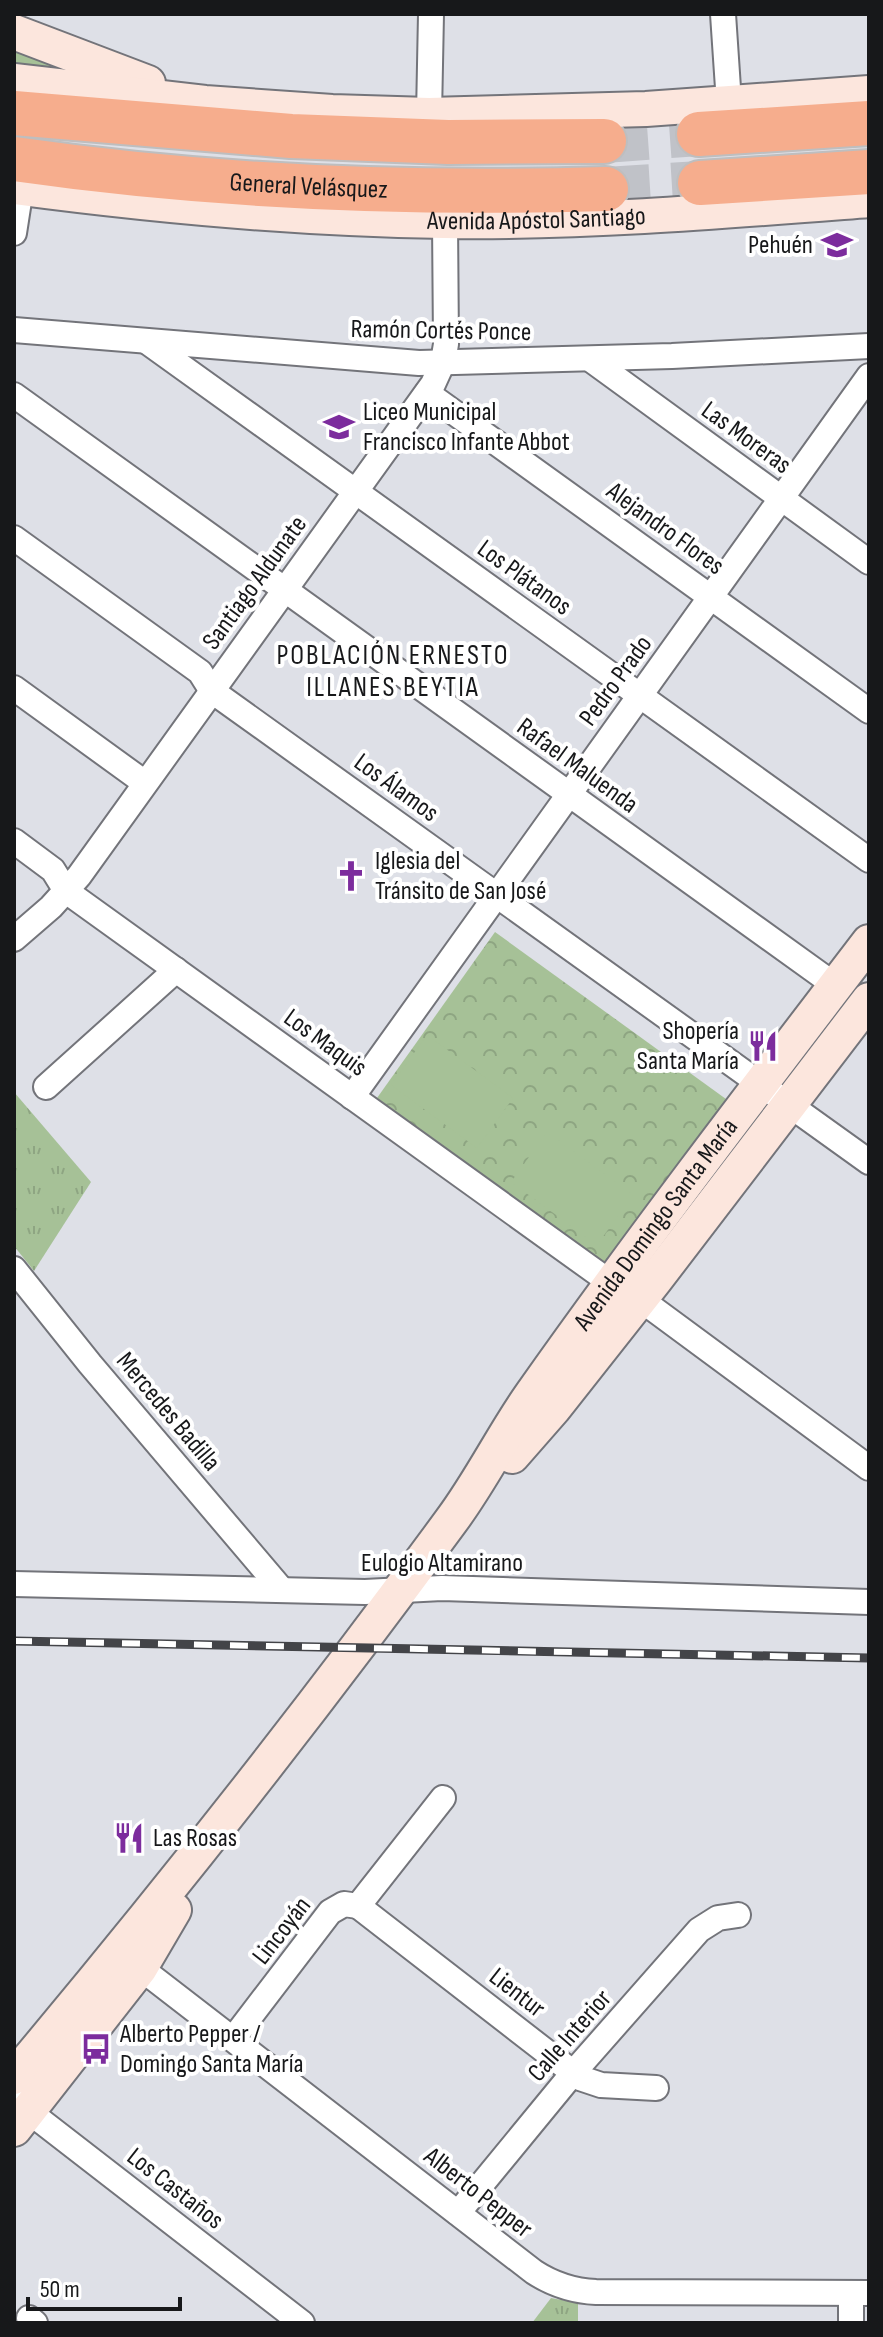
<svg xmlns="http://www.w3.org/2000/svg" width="883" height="2337" font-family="'Sofia Sans Condensed',sans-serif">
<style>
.grass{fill:url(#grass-tufts)}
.park{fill:url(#park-crowns)}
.pitch{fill:#a6c197}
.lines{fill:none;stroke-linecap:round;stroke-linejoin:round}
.highway-tunnel{stroke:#c0c2c8;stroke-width:44;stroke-dasharray:44 22;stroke-linecap:butt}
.street-casing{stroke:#73747a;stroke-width:28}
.secondary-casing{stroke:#73747a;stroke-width:38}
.highway-casing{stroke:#bebebf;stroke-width:48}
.street{stroke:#fff;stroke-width:24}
.secondary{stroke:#fce6dd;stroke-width:34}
.highway{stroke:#f6ad8d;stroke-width:44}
.rail-casing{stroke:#434448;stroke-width:9}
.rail{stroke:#fff;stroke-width:6;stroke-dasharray:18;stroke-linecap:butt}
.labels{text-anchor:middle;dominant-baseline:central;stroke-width:8;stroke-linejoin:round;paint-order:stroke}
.street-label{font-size:26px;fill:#17181a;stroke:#fff}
.poi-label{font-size:26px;fill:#17181a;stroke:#fff;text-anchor:start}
.neighbourhood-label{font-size:28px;letter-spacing:2px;fill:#17181a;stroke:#fff}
</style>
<defs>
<pattern id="grass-tufts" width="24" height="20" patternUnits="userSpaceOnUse" patternTransform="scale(2)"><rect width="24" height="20" fill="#a6c197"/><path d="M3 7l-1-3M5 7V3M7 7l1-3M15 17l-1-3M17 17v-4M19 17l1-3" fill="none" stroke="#8ea582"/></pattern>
<pattern id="park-crowns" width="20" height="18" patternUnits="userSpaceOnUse" patternTransform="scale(2)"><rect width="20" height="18" fill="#a6c197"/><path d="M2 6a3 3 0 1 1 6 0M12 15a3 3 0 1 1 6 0" fill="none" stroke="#8ea582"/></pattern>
</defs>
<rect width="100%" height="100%" fill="#dee0e7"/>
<g class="grass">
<polygon points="14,44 108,80 14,68"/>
<polygon points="14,1092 91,1182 34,1271 14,1246"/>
<polygon points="551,2298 578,2303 578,2323 532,2323"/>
</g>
<polygon class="park" points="495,932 726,1099 607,1265 377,1098"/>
<g class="pitch">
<polygon points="427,1035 513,1098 477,1148 391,1085"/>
<polygon points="547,1132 633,1195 597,1245 511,1182"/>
</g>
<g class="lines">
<g class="highway-tunnel">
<polyline points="604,141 699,134"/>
<polyline points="606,189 700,183"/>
</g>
<defs>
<g id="street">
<polyline points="723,14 729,103"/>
<polyline points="429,115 431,14"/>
<polyline points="14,233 21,188"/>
<polyline points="14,330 419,363 672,356 869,346"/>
<polyline points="146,341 869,860"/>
<polyline points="590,359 869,562"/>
<polyline points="427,393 869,711"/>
<polyline points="14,395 836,986"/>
<polyline points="14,538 200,672 212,691 869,1162"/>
<polyline points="14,688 145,783"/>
<polyline points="14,841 53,870 66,891 611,1283"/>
<polyline points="14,939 51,907 79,876 433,384 443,362 446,344 445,221"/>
<polyline points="46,1087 176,970"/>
<polyline points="352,1097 869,376"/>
<polyline points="14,1269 90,1364 282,1590"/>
<polyline points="640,1299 869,1468"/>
<polyline points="14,1584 365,1592 442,1588 869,1602"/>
<polyline points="358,1906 580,2078 601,2085 656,2088"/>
<polyline points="358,1906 443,1798"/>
<path d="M 130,1960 L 534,2272 C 554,2285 573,2291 596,2292 L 869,2293"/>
<polyline points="233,2039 330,1912 344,1904 358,1906"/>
<polyline points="14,2100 302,2323"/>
<polyline points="458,2213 573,2073 699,1930 718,1918 738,1915"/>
<polyline points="851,2293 851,2323"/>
<polyline points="29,2318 35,2323"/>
</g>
<g id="secondary">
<polyline points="14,32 148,83"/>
<polyline points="14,81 205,103 332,112 429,115 646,109 869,93"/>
<path id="s1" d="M 14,187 C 157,206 300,219 444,221 C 586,223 728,211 869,200"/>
<polyline points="512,1456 554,1408 655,1280 869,1000"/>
<path id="s2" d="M 14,2077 C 166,1896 312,1711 451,1521 C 481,1481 503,1435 532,1394 C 640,1241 755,1091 869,942"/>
<polyline points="14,2129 140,1968 174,1910"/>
</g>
<g id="highway">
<polyline points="14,113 291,136 448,142 604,141"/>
<polyline points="699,134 869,123"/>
<path id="s3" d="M 14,159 C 210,187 408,195 606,189"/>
<polyline points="700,183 869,172"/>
</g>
</defs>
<use href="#street" class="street-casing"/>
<use href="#secondary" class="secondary-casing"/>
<use href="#highway" class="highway-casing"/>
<use href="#street" class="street"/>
<use href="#secondary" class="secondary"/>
<use href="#highway" class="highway"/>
<defs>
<polyline id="rail" points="14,1641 869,1658"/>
</defs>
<use href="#rail" class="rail-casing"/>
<use href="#rail" class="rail"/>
</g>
<defs>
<symbol id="school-bare" viewBox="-9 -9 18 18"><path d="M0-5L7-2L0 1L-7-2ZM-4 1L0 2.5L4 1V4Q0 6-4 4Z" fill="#7c2c9d" stroke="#fff" stroke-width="2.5" paint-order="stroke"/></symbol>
<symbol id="church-bare" viewBox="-9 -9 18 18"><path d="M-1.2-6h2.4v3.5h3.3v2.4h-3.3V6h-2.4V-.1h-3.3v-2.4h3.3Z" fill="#7c2c9d" stroke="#fff" stroke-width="2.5" paint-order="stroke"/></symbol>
<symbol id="restaurant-bare" viewBox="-9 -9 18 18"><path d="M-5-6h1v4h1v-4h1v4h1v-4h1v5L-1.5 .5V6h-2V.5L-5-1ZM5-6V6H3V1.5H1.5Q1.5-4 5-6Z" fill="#7c2c9d" stroke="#fff" stroke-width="2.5" paint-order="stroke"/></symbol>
<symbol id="bus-bare" viewBox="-9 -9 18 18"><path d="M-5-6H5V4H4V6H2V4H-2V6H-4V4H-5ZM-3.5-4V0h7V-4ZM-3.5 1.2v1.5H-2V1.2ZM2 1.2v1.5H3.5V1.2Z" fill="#7c2c9d" stroke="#fff" stroke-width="2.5" paint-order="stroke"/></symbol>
</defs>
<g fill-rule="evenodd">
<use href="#school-bare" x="815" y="223" width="44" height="44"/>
<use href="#school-bare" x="317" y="405" width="44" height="44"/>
<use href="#church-bare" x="329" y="854" width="44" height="44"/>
<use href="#restaurant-bare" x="741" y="1024" width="44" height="44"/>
<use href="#restaurant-bare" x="107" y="1816" width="44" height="44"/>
<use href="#bus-bare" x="74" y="2027" width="44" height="44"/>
</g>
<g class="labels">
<g class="street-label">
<text stroke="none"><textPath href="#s3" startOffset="296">General Velásquez</textPath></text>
<text stroke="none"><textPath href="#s1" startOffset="524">Avenida Apóstol Santiago</textPath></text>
<text transform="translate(441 331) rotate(1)">Ramón Cortés Ponce</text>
<text transform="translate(746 438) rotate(36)">Las Moreras</text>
<text transform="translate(665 529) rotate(36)">Alejandro Flores</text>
<text transform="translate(524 578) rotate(36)">Los Plátanos</text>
<text transform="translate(255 583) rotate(-54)">Santiago Aldunate</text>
<text transform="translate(616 681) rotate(-54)">Pedro Prado</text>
<text transform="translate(577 766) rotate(36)">Rafael Maluenda</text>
<text transform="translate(396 788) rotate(36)">Los Álamos</text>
<text transform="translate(325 1043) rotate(36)">Los Maquis</text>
<text stroke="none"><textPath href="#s2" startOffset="1068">Avenida Domingo Santa María</textPath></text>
<text transform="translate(168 1412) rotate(50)">Mercedes Badilla</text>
<text x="442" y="1563">Eulogio Altamirano</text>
<text transform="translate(282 1931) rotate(-52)">Lincoyán</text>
<text transform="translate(517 1993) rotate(38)">Lientur</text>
<text transform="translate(570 2036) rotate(-49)">Calle Interior</text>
<text transform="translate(175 2189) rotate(38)">Los Castaños</text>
<text transform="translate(478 2193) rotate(38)">Alberto Pepper</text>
</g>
<g class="poi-label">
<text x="813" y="245" text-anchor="end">Pehuén</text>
<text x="363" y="412">Liceo Municipal<tspan x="363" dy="30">Francisco Infante Abbot</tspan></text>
<text x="375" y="861">Iglesia del<tspan x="375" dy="30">Tránsito de San José</tspan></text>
<text x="739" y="1031" text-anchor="end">Shopería<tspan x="739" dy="30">Santa María</tspan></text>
<text x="153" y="1838">Las Rosas</text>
<text x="120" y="2034">Alberto Pepper /<tspan x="120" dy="30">Domingo Santa María</tspan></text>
</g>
<g class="neighbourhood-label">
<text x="393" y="655">POBLACIÓN ERNESTO<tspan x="393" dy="32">ILLANES BEYTIA</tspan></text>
</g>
</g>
<rect width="883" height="2337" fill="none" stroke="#17181a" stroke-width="32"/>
<path d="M28 2297v12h152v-12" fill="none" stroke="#17181a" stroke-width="4"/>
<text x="40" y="2297" font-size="24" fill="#17181a" stroke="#ffffff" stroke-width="6" paint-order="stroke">50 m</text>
</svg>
